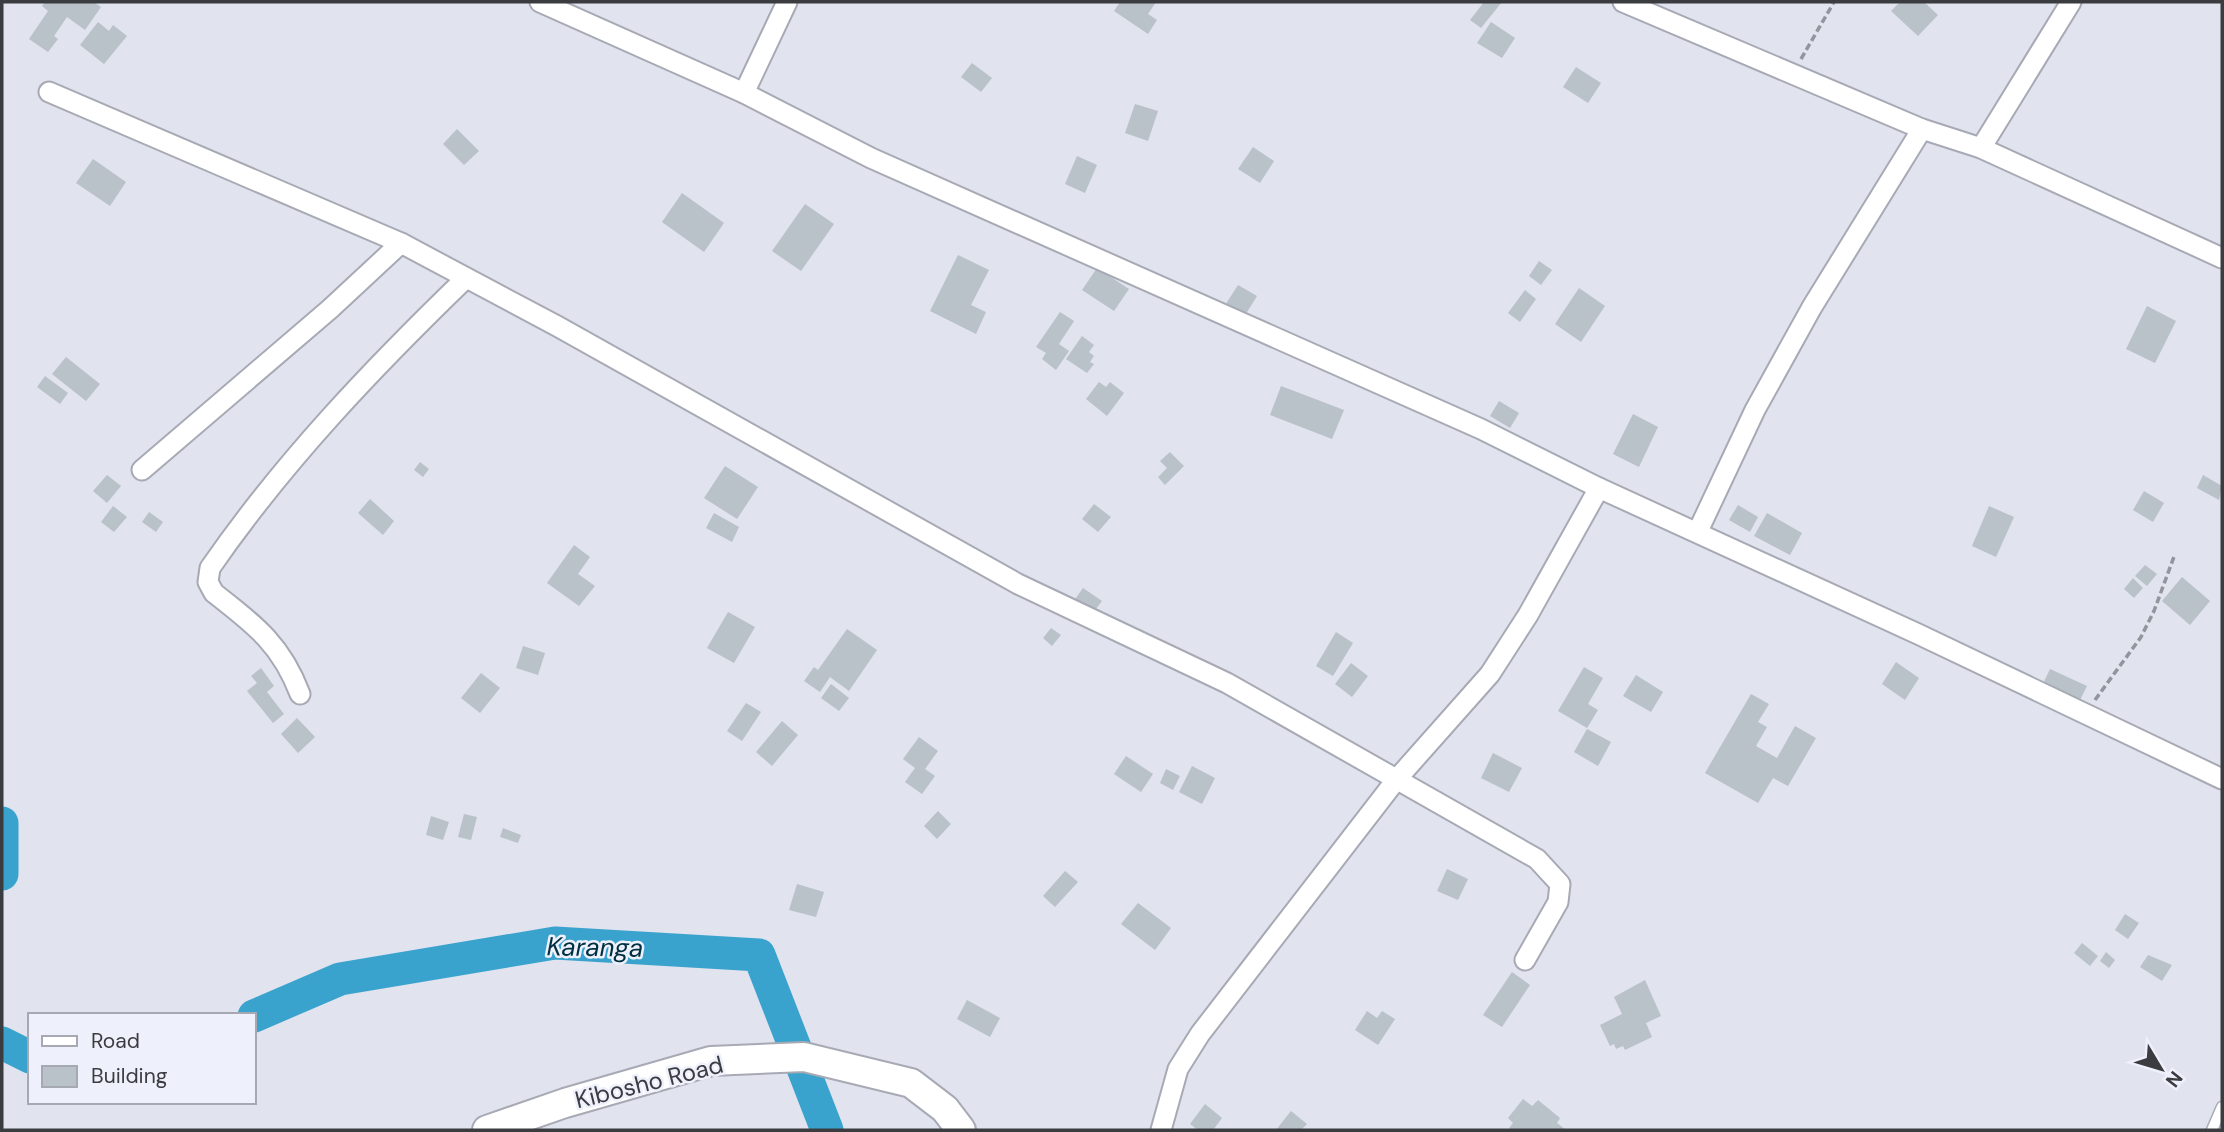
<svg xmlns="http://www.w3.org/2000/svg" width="2224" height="1132" font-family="'DM Sans',sans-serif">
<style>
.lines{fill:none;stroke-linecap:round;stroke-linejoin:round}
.river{stroke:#3aa3cd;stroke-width:33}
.building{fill:#b9c1c9}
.lane-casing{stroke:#a7aab4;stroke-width:13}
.street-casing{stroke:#a7aab4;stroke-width:23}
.secondary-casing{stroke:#a7aab4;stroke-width:32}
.path{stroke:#93959c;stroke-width:3.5;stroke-dasharray:7 3.5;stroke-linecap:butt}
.lane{stroke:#fff;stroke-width:10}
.street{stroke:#fff;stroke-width:19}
.secondary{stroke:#fff;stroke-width:28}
.labels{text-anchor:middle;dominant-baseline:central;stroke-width:5;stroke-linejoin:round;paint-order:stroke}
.street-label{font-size:24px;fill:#3b3c40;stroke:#eef1fc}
.water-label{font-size:26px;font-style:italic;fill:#002f40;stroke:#eef1fc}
</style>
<rect width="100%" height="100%" fill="#e1e3ee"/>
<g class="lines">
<g class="river">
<polyline points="2,823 2,874"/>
<polyline points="254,1016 340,979 555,943 759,955 827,1130"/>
<polyline points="2,1043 30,1057"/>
</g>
</g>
<g class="building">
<polygon points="45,2 94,2 101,7 85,30 67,17 54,36 58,39 48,52 29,39 48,11 42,6"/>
<polygon points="1120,2 1156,2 1148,14 1157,20 1148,34 1114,11"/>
<polygon points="1484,2 1502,2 1481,28 1470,20"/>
<polygon points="1900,2 1924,2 1938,15 1918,36 1891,11"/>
<polygon points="98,22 109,31 113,25 127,36 104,64 80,45"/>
<polygon points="1491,22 1515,38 1502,58 1477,43"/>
<polygon points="972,63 992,78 981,92 961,77"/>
<polygon points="1576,67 1601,83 1588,103 1563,87"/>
<polygon points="1135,104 1158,111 1148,141 1125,133"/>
<polygon points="457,129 479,151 464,165 443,144"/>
<polygon points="1253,147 1274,161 1260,183 1238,169"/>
<polygon points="1077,156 1097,165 1085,193 1065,184"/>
<polygon points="93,159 126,182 110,206 76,183"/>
<polygon points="682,193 724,223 704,252 662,222"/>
<polygon points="805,204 834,224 801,271 772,251"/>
<polygon points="958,255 989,270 971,305 986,312 976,334 930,311"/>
<polygon points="1539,261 1552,270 1541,285 1529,276"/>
<polygon points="1097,268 1129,289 1114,311 1082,290"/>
<polygon points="1238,285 1257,296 1241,322 1222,310"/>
<polygon points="1579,288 1605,306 1581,342 1555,324"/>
<polygon points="1525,290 1536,299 1520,322 1508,313"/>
<polygon points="2147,306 2176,321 2155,363 2126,349"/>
<polygon points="1060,312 1074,321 1059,344 1069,351 1056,370 1042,359 1046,353 1036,347"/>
<polygon points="1082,336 1094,345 1089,352 1094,356 1090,362 1094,364 1087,373 1066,359"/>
<polygon points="66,357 100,384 86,401 52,374"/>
<polygon points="45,376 68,393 60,404 37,387"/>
<polygon points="1099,382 1106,387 1110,382 1124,393 1107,416 1086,399"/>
<polygon points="1281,386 1344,410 1332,439 1270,415"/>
<polygon points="1499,401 1519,413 1510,428 1490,416"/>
<polygon points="1633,414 1658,427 1639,467 1613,454"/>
<polygon points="1170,452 1184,466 1165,485 1158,477 1167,468 1160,461"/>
<polygon points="420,462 429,469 423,477 414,470"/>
<polygon points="725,466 758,487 737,519 704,498"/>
<polygon points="107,475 121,486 107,503 93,491"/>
<polygon points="2203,475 2222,486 2219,500 2197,488"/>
<polygon points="2144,491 2164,503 2153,522 2133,510"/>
<polygon points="370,499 394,521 383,535 358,513"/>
<polygon points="1094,504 1111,517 1098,532 1082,519"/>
<polygon points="1738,505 1758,517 1750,532 1729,520"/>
<polygon points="113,506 127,517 114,532 101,522"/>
<polygon points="1989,506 2014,517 1996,557 1972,546"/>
<polygon points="149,512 163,522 156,532 142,522"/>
<polygon points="714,513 739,527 732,542 706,528"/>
<polygon points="1767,513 1802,533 1790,555 1754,536"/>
<polygon points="574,545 590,557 578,574 595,586 579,606 547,583"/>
<polygon points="2145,565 2157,574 2147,586 2135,576"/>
<polygon points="2182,577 2210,601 2190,625 2162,601"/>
<polygon points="2133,578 2143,588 2134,598 2124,589"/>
<polygon points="1083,588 1102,601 1091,615 1073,602"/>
<polygon points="728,612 755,627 734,663 707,648"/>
<polygon points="1051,628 1061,635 1052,646 1043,638"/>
<polygon points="847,629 877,650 849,691 830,677 820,692 804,681 814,667 818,670"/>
<polygon points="1336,632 1353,643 1333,676 1316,666"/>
<polygon points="523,646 545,653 538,675 516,668"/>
<polygon points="1896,662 1919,678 1905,700 1882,684"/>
<polygon points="1351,663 1368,676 1352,697 1335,684"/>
<polygon points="1584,667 1603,678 1588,704 1598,710 1587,728 1558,711"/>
<polygon points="261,668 274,686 267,692 284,714 273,723 247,691 257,683 251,676"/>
<polygon points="2050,669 2087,686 2079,702 2042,686"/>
<polygon points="481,673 500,688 480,713 461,698"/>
<polygon points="1636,675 1663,692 1651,712 1623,696"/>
<polygon points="831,684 849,698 839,711 821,698"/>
<polygon points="1751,694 1769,704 1758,722 1767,727 1756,746 1777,758 1795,726 1816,738 1788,786 1773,778 1758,803 1705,773"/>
<polygon points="746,703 761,712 742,741 727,731"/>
<polygon points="297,718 315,737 298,753 281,734"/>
<polygon points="782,721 798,735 772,766 756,752"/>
<polygon points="1587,729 1611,742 1598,766 1574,752"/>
<polygon points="919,737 938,751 925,769 935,776 922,794 905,782 915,768 903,759"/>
<polygon points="1493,753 1522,768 1509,792 1481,778"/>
<polygon points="1126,756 1153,774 1141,792 1114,774"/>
<polygon points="1192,766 1215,778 1202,804 1179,792"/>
<polygon points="1166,769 1180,776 1173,790 1160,783"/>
<polygon points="938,811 951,824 937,839 924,826"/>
<polygon points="464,814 477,817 471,840 458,837"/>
<polygon points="431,816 449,822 443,840 426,835"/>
<polygon points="503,828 521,835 518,843 500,837"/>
<polygon points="1447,869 1468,879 1458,900 1437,891"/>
<polygon points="1065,871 1078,882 1055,907 1043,896"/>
<polygon points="797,884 824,892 816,917 789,910"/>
<polygon points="1138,903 1171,928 1155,950 1121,924"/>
<polygon points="2125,914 2139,923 2128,939 2115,930"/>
<polygon points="2082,943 2098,956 2090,966 2074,953"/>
<polygon points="2106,952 2115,960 2109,968 2100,961"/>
<polygon points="2148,955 2172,965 2162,981 2140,967"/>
<polygon points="1512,972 1530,985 1502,1027 1483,1015"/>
<polygon points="1645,980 1661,1016 1646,1023 1652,1037 1625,1050 1623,1046 1616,1049 1614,1044 1610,1046 1600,1025 1622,1014 1614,997"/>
<polygon points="967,1000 1000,1018 990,1037 957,1019"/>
<polygon points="1367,1011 1377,1018 1382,1011 1395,1019 1378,1045 1355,1030"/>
<polygon points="1523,1099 1532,1106 1538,1100 1560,1118 1557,1123 1566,1130 1512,1130 1509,1128 1513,1123 1508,1118"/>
<polygon points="1205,1104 1222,1118 1213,1130 1198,1130 1190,1124"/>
<polygon points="1291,1111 1307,1124 1301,1130 1276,1130"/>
</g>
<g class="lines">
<defs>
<polyline id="lane" points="2212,1130 2222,1107"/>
<g id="street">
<polyline points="540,2 744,93 871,158 1481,429 1599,488 1918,634 2222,779"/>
<polyline points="1623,2 1922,129 1981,148 2222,258"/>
<polyline points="49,92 401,243 557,326 1018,584 1227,683 1537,859 1560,884 1558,902 1525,960"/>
<polyline points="744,93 787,2"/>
<polyline points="1981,148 2071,2"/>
<polyline points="142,470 330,309 401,243"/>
<polyline points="1698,531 1755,410 1812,307 1922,129"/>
<path d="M 300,694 C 281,644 255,625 214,593 L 208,582 L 210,568 C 284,461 373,368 466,278"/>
<polyline points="1161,1130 1178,1069 1200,1034 1396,780 1490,674 1528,615 1599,488"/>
</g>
<polyline id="secondary" points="487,1130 565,1103 711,1061 804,1057 911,1083 945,1109 961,1130"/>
</defs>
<use href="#lane" class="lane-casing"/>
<use href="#street" class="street-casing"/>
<use href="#secondary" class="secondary-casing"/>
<g class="path">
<polyline points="1801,59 1834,2"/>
<polyline points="2095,700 2141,637 2154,611 2175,554"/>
</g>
<use href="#lane" class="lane"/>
<use href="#street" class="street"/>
<use href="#secondary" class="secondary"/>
</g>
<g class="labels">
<g class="street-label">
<text transform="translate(649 1082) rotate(-14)">Kibosho Road</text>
</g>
<g class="water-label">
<text transform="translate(595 947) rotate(1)">Karanga</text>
</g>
</g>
<rect width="2224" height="1132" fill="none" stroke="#3b3c40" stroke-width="7"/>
<rect x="28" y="1013" width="228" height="91" fill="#eef1fc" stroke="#a6a9b1" stroke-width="2"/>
<rect x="42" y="1036" width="35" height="10" fill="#ffffff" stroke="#a6a9b1" stroke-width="2"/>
<text x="91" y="1048" font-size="21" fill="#3b3c40">Road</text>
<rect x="42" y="1066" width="35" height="21" fill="#b9c1c9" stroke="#a6a9b1" stroke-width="2"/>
<text x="91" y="1083" font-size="21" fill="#3b3c40">Building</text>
<g transform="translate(2161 1069) rotate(128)" stroke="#eef1fc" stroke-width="5" paint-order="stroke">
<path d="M0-5L12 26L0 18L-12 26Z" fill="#3b3c40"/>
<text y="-10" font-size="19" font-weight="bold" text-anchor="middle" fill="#3b3c40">N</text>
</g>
</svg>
